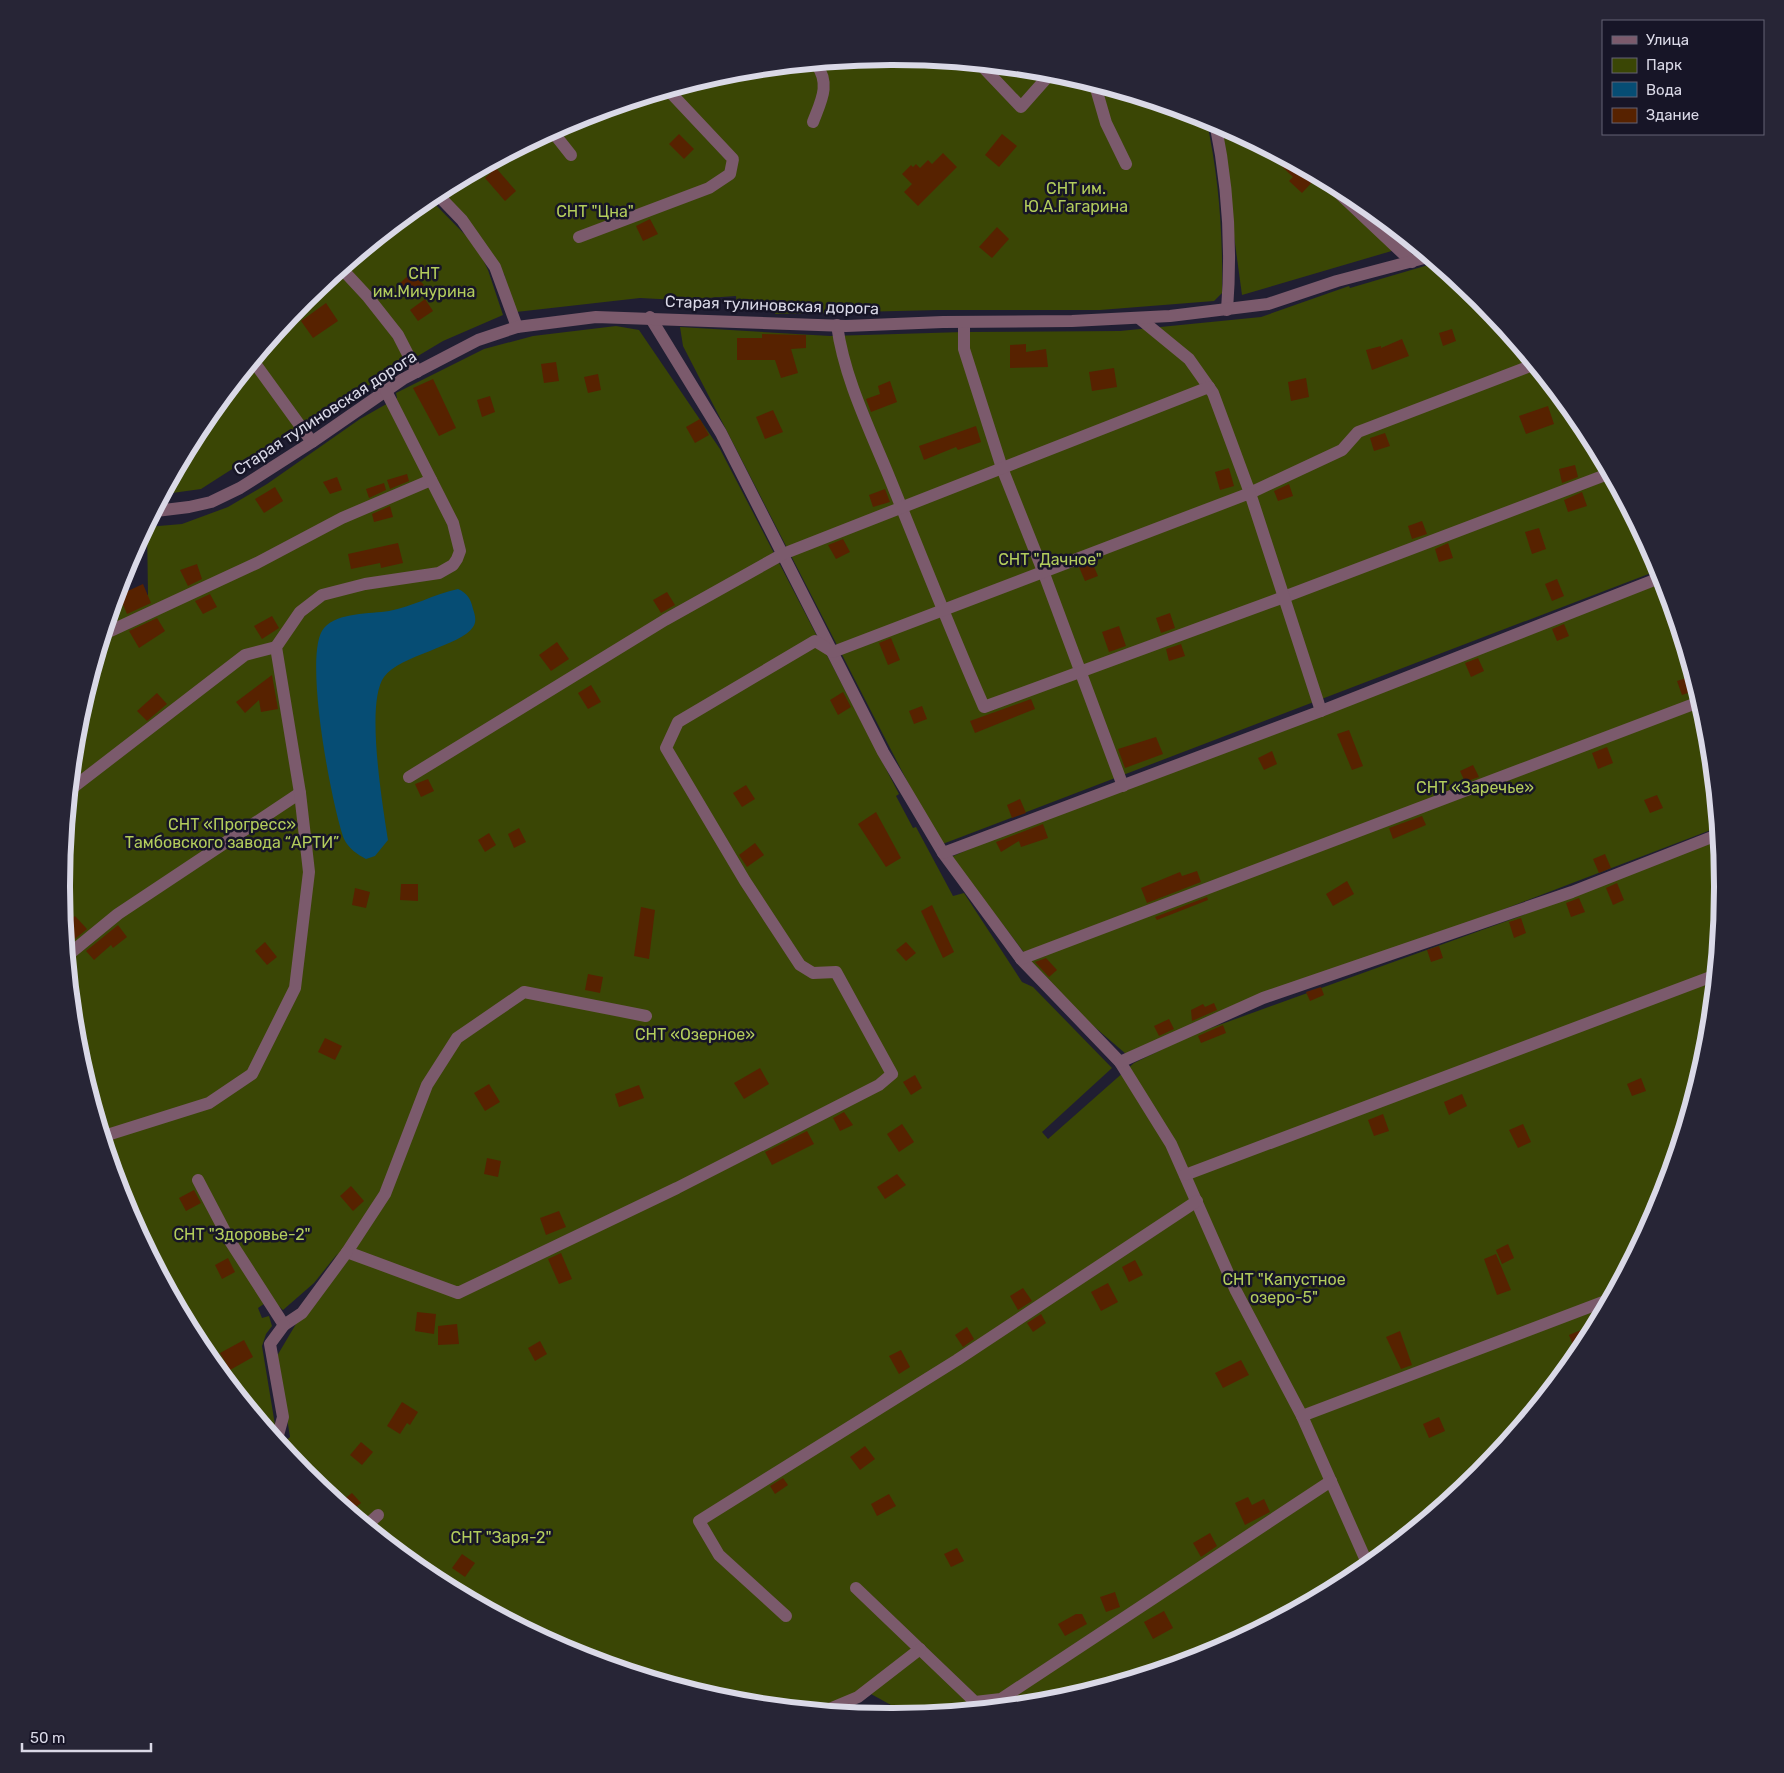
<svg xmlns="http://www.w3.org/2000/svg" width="1784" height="1773" font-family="Rubik,sans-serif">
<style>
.green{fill:#3a4605}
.water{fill:#064d74}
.building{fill:#572200}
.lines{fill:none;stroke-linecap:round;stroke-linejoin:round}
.minor{stroke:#7b5a6c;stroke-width:12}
.labels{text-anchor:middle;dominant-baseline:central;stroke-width:5;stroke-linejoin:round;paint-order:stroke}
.park-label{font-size:16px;fill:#b3cd5c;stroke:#171527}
.street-label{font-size:16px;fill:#dad9e7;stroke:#171527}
.rim{fill:none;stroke:#dad9e7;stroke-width:6}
</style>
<rect width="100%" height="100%" fill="#201e32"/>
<g class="green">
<path d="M 892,56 L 1054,72 L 1206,118 C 1219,177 1223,233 1222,293 L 1214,301 L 1100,310 L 938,310 L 775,314 L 775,305 L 737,305 L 736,296 L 678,300 L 640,298 L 516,312 L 504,274 L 437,193 L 575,119 L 730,72 Z"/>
<polygon points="1219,125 1353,196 1412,245 1242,295"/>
<polygon points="429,198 477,247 488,270 503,315 443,341 282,437 201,489 165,494 202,425 305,299"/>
<polygon points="1435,263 1479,300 1582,425 1659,570 940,845 683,346 680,327 830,336 964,332 1120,331 1261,317 1349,286 1350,288"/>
<polygon points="616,326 639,330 720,449 899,794 896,796 913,828 916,827 953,896 964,893 1022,982 1033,987 1112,1068 1042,1132 1048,1139 1134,1063 1194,1034 1518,917 1717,836 1722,887 1706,1049 1659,1204 1582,1348 1479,1474 1353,1577 1209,1654 1054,1701 909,1715 871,1694 826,1710 730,1701 574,1653 431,1577 305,1473 281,1445 290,1437 277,1356 338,1253 314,1283 283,1310 271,1299 258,1308 262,1318 269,1316 272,1326 266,1334 262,1346 276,1431 273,1434 202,1348 125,1204 78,1048 62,886 78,724 116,600 148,595 147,527 182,524 228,507 267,484 360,419 397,398 396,393 484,349 533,336"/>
<polygon points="1663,580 1706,725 1716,828 1126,1054 1055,993 951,857 1054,812"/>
</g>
<path class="water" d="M 458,589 C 467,593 471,599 473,609 C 475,615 477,621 473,627 C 461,646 400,655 384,677 C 365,703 383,806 388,840 L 375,856 L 366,859 C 358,855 348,848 344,839 C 332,807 302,652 324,628 C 338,612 370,614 389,611 C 412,607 434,594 458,589 Z"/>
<g class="building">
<polygon points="679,134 694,149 684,159 669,144"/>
<polygon points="1002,134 1017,146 999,167 985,155"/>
<polygon points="943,153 957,167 918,206 904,192 912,184 902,174 911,165 913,167 916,164 920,168 928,160 932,164"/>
<polygon points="1277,155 1308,172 1317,177 1302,193 1289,181 1293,177 1274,159"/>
<polygon points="496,168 516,191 505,201 485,178"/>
<polygon points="650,219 658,234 643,241 636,226"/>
<polygon points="997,227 1009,239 992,258 979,247"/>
<polygon points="412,272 424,285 409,298 398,285"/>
<polygon points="425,299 433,311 418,321 410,310"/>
<polygon points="326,303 338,321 313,338 301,321"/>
<polygon points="1452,329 1456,341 1443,346 1439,333"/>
<polygon points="762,334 806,335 806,348 791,349 798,373 781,378 775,360 737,360 737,338 762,338"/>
<polygon points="1402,339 1409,356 1372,370 1366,350 1381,346 1381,348"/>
<polygon points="1026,344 1026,352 1046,349 1048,367 1010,368 1010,345"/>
<polygon points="556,362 559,381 544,383 541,364"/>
<polygon points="1114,368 1117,387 1092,391 1089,372"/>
<polygon points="598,374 601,390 588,393 584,377"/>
<polygon points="1306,378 1309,397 1291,401 1288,382"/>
<polygon points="433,379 456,428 439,436 413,388"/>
<polygon points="890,381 897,402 871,412 866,399 880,394 878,386"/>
<polygon points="490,396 495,412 482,417 477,400"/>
<polygon points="1548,406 1554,424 1526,434 1519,416"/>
<polygon points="773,410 783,432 765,439 756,417"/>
<polygon points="700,419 709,435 695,443 686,427"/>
<polygon points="976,426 981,442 958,450 956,447 924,460 919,446"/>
<polygon points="1385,433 1390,446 1374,451 1370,438"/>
<polygon points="1575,465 1578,477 1562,483 1559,469"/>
<polygon points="1229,468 1234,486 1220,490 1215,472"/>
<polygon points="407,474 409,481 390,489 387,480"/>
<polygon points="337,477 342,490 330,494 323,482"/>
<polygon points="384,483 386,490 369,498 366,489"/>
<polygon points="1289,484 1293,496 1278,501 1274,491"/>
<polygon points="275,487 283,501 264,513 255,499"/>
<polygon points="885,489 890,502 873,507 869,495"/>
<polygon points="1582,492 1587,506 1568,512 1564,500"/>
<polygon points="390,506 393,517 374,522 372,514"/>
<polygon points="1422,521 1427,534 1412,539 1408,526"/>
<polygon points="1539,528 1546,549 1532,554 1525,532"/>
<polygon points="843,539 850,552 836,559 828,545"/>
<polygon points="398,543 403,563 381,568 380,563 351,569 348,554"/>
<polygon points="1448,543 1453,558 1439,562 1435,549"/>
<polygon points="1092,562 1098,576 1085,581 1079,567"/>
<polygon points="197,564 202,579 188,586 180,570"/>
<polygon points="1557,579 1564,596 1552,601 1545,584"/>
<polygon points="143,584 151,603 127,614 119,595"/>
<polygon points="667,592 675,605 661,613 653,600"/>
<polygon points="210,594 217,607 203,614 195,601"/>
<polygon points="1170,613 1175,628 1161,633 1156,618"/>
<polygon points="272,616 279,628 262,639 254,626"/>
<polygon points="157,618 165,631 139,648 129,631"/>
<polygon points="1564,624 1569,636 1557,641 1552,629"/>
<polygon points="1119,626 1126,646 1109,652 1102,632"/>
<polygon points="891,638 900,660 888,665 879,643"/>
<polygon points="557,642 569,659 551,671 539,655"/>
<polygon points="1181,644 1185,656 1169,661 1166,649"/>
<polygon points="1478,658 1484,671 1471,677 1465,663"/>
<polygon points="272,675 278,709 261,712 259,700 245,713 236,702"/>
<polygon points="1692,676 1696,690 1682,695 1677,681"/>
<polygon points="591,685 601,702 588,709 578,693"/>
<polygon points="843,692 851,707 838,715 830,700"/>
<polygon points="157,693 167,704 147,721 137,711"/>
<polygon points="1031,699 1035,709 975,733 970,721"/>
<polygon points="922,706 927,719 914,724 909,711"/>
<polygon points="1349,730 1363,766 1352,770 1337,734"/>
<polygon points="1156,737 1163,754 1125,768 1118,749"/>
<polygon points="1607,747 1613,763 1598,769 1592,753"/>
<polygon points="1272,751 1277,764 1264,770 1258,758"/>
<polygon points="1473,765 1479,777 1465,782 1460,771"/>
<polygon points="428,779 434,791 421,797 415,784"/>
<polygon points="746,785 755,799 742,807 733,793"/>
<polygon points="1657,795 1663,808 1650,813 1644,800"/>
<polygon points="1020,799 1026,813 1012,818 1007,805"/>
<polygon points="876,812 901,858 886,867 858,824"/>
<polygon points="1422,816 1426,825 1393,839 1389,828"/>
<polygon points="1043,824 1048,838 1021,847 1019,841 1001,852 996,842"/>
<polygon points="519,828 526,842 514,848 508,834"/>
<polygon points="489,833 496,845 485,852 478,840"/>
<polygon points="755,843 764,855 747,867 739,855"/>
<polygon points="1605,854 1611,868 1599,873 1593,859"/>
<polygon points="1197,871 1201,882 1147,903 1141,888 1180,872 1182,876"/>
<polygon points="1347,881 1354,894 1333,906 1326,894"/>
<polygon points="1617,883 1624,900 1613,905 1606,888"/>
<polygon points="401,884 418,884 418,901 400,900"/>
<polygon points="355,888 370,892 366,908 352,905"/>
<polygon points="1207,897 1208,900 1157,920 1155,917"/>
<polygon points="1579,898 1585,912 1571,917 1566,903"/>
<polygon points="932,905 954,952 943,958 921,911"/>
<polygon points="641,907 655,910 649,959 634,956"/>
<polygon points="75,916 87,929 75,939 66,929 65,924"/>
<polygon points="1521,918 1526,933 1514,938 1509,922"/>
<polygon points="118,925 127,937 113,948 111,945 94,960 86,951"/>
<polygon points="265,942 277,957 267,965 255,951"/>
<polygon points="906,942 916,953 906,961 896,950"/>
<polygon points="1439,946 1443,958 1431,962 1427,950"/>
<polygon points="1046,958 1057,970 1049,977 1035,962"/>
<polygon points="588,974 603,977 600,993 585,990"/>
<polygon points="1321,987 1324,995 1310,1001 1306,992"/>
<polygon points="1214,1003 1217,1010 1192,1021 1191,1010 1203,1004 1205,1007"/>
<polygon points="1169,1019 1174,1029 1159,1036 1154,1026"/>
<polygon points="1223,1025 1226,1033 1201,1043 1198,1036"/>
<polygon points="325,1038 342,1046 335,1060 318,1052"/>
<polygon points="760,1068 769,1084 744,1099 734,1083"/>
<polygon points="915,1075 922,1088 911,1095 903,1082"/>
<polygon points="1641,1078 1646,1091 1632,1096 1627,1084"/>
<polygon points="489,1084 500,1102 485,1111 474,1093"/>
<polygon points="639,1085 644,1098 619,1107 615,1094"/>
<polygon points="1462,1094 1467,1106 1449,1115 1444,1102"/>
<polygon points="844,1112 853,1125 840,1131 833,1118"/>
<polygon points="1383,1114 1389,1131 1374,1136 1368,1120"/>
<polygon points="902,1124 914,1142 899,1152 887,1134"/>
<polygon points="1523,1124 1531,1142 1518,1148 1509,1130"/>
<polygon points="807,1131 814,1144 772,1165 765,1152"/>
<polygon points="487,1158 501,1161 498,1177 484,1174"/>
<polygon points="897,1174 906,1185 885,1199 877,1187"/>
<polygon points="351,1186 364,1201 353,1211 340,1196"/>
<polygon points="194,1190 201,1203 186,1211 179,1198"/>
<polygon points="559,1211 566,1227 546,1235 540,1218"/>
<polygon points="1508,1244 1514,1258 1502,1264 1496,1250"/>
<polygon points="561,1253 572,1279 559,1284 548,1259"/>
<polygon points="1496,1254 1511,1290 1497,1295 1484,1259"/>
<polygon points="228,1258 235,1272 222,1279 215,1265"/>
<polygon points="1135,1260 1143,1275 1129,1282 1122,1267"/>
<polygon points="1108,1283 1118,1302 1101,1311 1091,1292"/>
<polygon points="1023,1288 1032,1301 1018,1310 1010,1296"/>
<polygon points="417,1312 436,1314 434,1334 415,1331"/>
<polygon points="1041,1314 1046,1323 1033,1332 1027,1323"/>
<polygon points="457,1324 459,1344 438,1345 438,1326"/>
<polygon points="967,1327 974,1339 963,1347 955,1335"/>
<polygon points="1581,1330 1586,1341 1577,1355 1569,1335"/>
<polygon points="1400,1331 1412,1365 1401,1369 1386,1337"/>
<polygon points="244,1340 253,1357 230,1370 220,1353"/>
<polygon points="540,1341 547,1354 535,1361 528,1348"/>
<polygon points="901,1350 910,1367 899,1374 889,1356"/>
<polygon points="1241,1360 1249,1375 1223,1388 1215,1373"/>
<polygon points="402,1402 418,1412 410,1425 407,1423 400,1434 387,1426"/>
<polygon points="1439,1417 1445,1431 1429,1438 1423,1424"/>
<polygon points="361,1442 373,1452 362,1465 350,1455"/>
<polygon points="865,1446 875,1459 860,1470 850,1457"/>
<polygon points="783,1478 788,1485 775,1494 770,1486"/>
<polygon points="352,1493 361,1503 351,1511 340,1502"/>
<polygon points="889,1494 896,1506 877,1516 871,1504"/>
<polygon points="1248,1497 1252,1505 1264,1499 1270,1512 1245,1525 1235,1503"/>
<polygon points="1210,1533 1217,1546 1201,1557 1193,1543"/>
<polygon points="957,1548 964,1561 951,1567 944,1554"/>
<polygon points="462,1554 475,1563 465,1577 452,1568"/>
<polygon points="1115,1592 1120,1607 1106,1612 1100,1597"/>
<polygon points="1164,1611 1173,1628 1153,1639 1144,1622"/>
<polygon points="1076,1614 1082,1614 1087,1624 1065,1636 1058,1624"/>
</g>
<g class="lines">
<g class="minor">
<polyline points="981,65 1021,107 1052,72"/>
<polyline points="1095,85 1106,123 1126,164"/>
<path d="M 813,122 C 821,101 831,84 816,64"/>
<path d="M 1215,122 C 1228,185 1232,247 1227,310"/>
<polyline points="552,131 571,155"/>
<polyline points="1327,182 1412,262"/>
<polyline points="436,193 462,220 495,267 517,327"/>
<polyline points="579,237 709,188 730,174 733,159 669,91"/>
<polyline points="342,269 368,297 398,335 417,372"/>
<polyline points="650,317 721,433 883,752 943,853 1021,959 1120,1062 1171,1144 1236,1291 1302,1416 1368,1565"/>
<polyline points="1139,318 1189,359 1213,393 1250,493 1342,450 1358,432 1533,365"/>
<polyline points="964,322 964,349 1002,468 1043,571 1123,786"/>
<path d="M 837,325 C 844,378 870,430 890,479 C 921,555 951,632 984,707 L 1284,597 L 1608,474"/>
<polyline points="254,362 312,442"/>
<polyline points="156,511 189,507 211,502 240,488 312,442 403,379 478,340 517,327 596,317 846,326 943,322 1072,321 1170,316 1268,304 1337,281 1428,257"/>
<polyline points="106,633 257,563 342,518 431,480"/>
<polyline points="409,777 665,620 783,554 1209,387"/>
<polyline points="71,789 245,655 276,647"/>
<polyline points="943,853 1321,711 1662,577"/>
<polyline points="68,955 118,914 300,793"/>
<polyline points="1021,959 1699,702"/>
<polyline points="646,1016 524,992 457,1038 427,1085 385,1194 347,1252 458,1293 677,1188 879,1085 892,1074 836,972 813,973 800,965 745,881 666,748 678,722 815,641 833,652 1250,493 1321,711"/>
<polyline points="1120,1062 1263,998 1572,892 1717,835"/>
<polyline points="104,1136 209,1103 252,1074 295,988 309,872 300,793 276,647 300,612 322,595 365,584 439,573 453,565 457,559 460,551 453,523 386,391"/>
<polyline points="1185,1175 1713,976"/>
<polyline points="198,1180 230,1241 284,1325 302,1313 347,1252"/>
<polyline points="1302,1416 1608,1300"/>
<polyline points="277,1439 283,1417 270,1344 284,1325"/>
<polyline points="367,1525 378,1515"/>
<polyline points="856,1588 975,1702 1001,1699 1331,1481"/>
<polyline points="786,1616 719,1555 699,1521 957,1360 1197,1201"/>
<polyline points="827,1710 858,1697 920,1649"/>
</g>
</g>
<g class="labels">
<g class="park-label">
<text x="1076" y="188">СНТ им.<tspan x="1076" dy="18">Ю.А.Гагарина</tspan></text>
<text x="595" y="211">СНТ "Цна"</text>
<text x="424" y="273">СНТ<tspan x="424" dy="18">им.Мичурина</tspan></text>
<text x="1050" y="559">СНТ "Дачное"</text>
<text x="1475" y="787">СНТ «Заречье»</text>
<text x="232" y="824">СНТ «Прогресс»<tspan x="232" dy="18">Тамбовского завода “АРТИ”</tspan></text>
<text x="695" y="1034">СНТ «Озерное»</text>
<text x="242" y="1234">СНТ "Здоровье-2"</text>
<text x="1284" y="1279">СНТ "Капустное<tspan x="1284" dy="18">озеро-5"</tspan></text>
<text x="501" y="1537">СНТ "Заря-2"</text>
</g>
<g class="street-label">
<text transform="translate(772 305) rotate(2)">Старая тулиновская дорога</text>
<text transform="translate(325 413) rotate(-33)">Старая тулиновская дорога</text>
</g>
</g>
<path d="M0 0H1784V1773H0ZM891 65H893A821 821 0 0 1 1714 886V887A821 821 0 0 1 893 1708H891A821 821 0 0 1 70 887V886A821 821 0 0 1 891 65Z" fill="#272536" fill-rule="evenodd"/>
<path class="rim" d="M891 65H893A821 821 0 0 1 1714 886V887A821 821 0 0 1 893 1708H891A821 821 0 0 1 70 887V886A821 821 0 0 1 891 65Z"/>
<rect x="1602" y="20" width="162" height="115" fill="#171527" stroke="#656374"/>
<rect x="1612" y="36" width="25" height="8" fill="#7b5a6c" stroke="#656374"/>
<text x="1646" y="45" font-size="15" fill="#dad9e7">Улица</text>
<rect x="1612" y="58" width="25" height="15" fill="#3a4605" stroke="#656374"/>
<text x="1646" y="70" font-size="15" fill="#dad9e7">Парк</text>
<rect x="1612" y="82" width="25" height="15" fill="#064d74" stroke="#656374"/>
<text x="1646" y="95" font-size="15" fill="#dad9e7">Вода</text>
<rect x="1612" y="108" width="25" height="15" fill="#572200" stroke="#656374"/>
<text x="1646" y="120" font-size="15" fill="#dad9e7">Здание</text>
<path d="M22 1743v8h129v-8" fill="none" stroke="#dad9e7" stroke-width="2.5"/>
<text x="30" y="1743" font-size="15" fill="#dad9e7" stroke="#171527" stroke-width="4" paint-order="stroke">50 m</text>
</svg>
